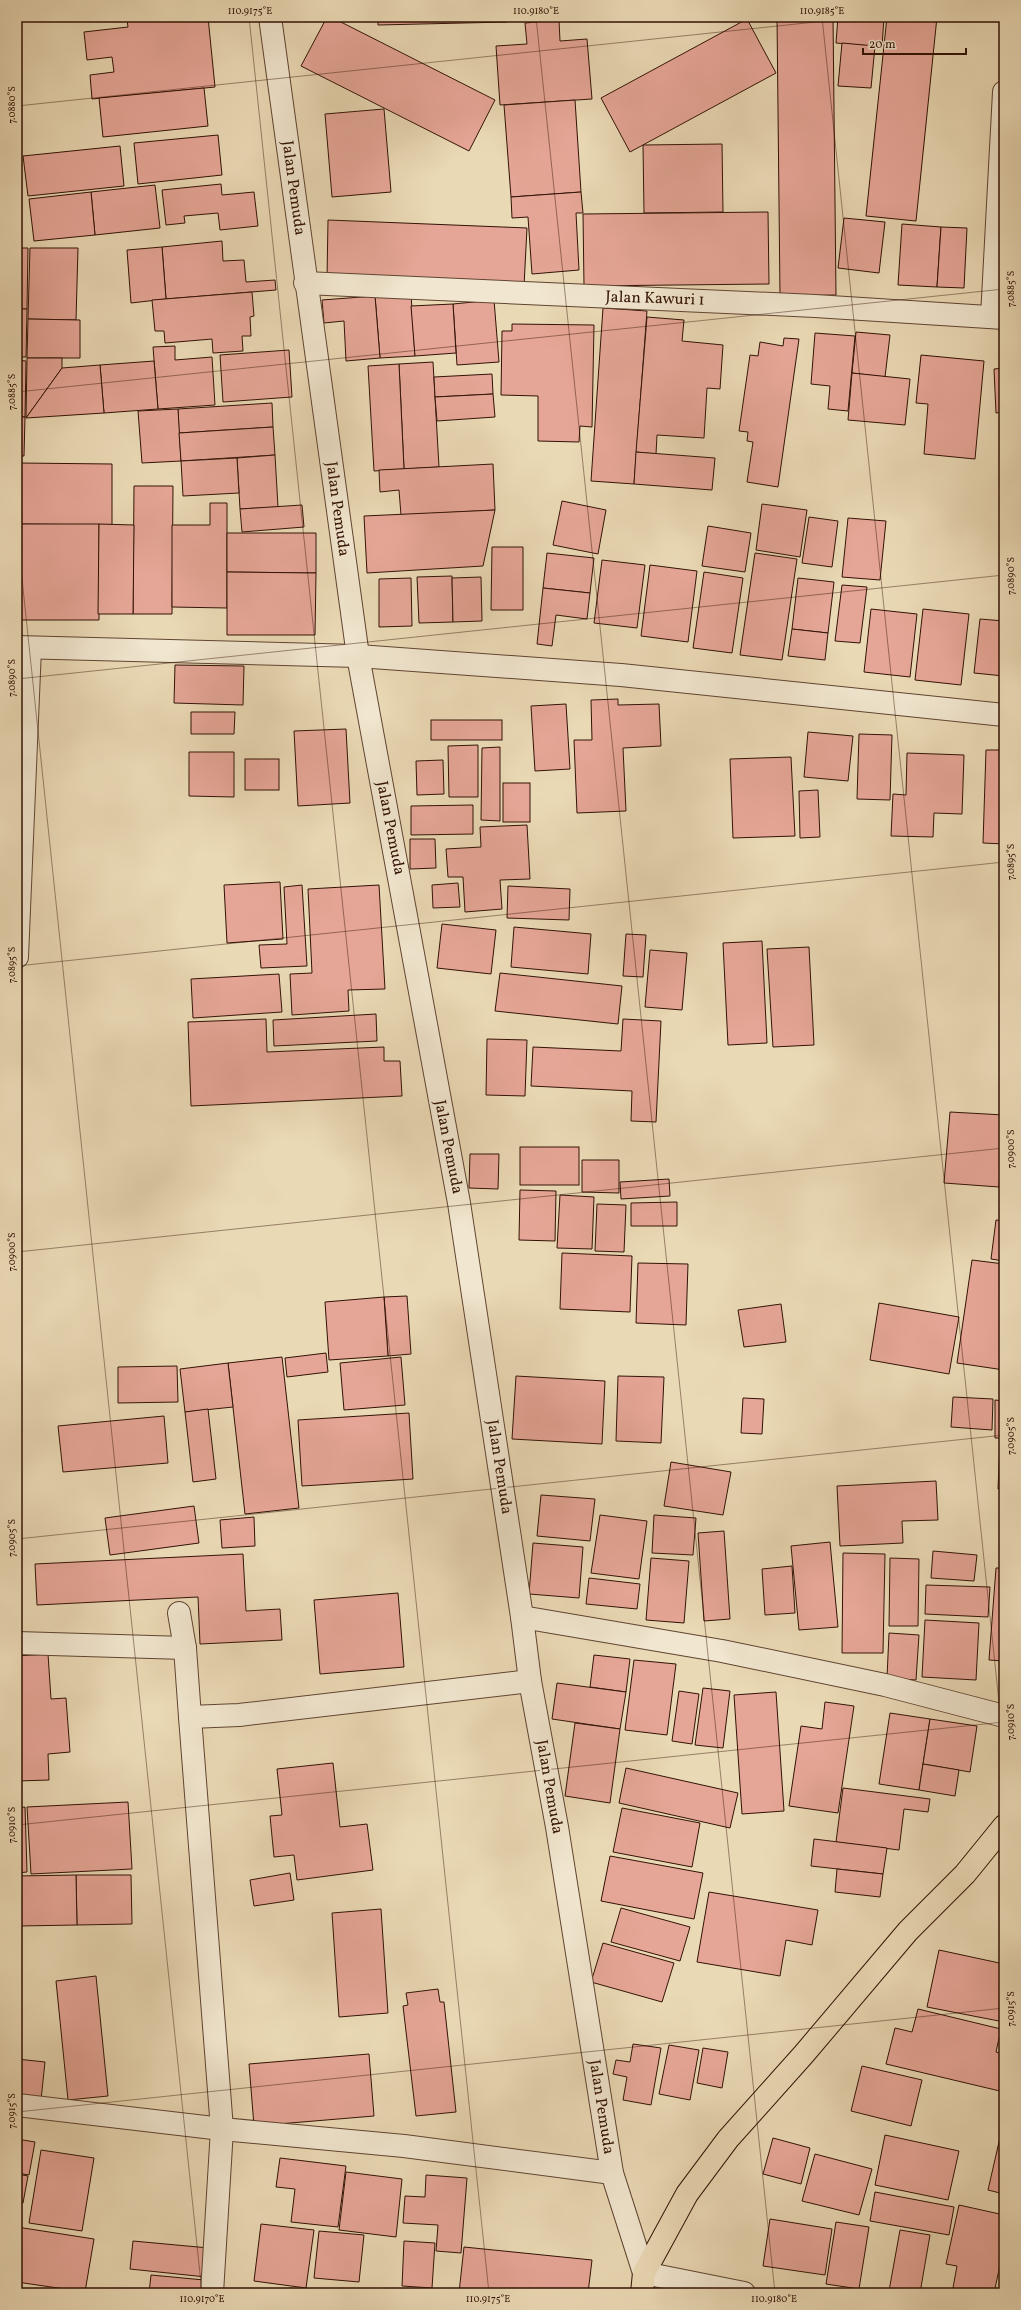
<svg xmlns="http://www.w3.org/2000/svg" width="1021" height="2310" font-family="Vollkorn,serif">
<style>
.building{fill:#e6a697;stroke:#321205}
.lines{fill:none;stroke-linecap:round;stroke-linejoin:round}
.minor-casing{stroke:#604431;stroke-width:24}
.tertiary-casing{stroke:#604431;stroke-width:24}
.primary-casing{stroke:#321205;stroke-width:24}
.minor{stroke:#f1e6cf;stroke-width:22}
.tertiary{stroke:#f1e6cf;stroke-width:22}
.primary{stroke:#ead9b5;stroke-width:22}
.ticks{fill:none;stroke:#321205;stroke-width:1;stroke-opacity:0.45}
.labels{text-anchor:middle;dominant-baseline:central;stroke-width:4;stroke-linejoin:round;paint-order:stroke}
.street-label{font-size:16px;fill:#321205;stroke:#f1e6cf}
.neatline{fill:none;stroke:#321205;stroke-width:1.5}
.ticks-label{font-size:10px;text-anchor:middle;fill:#321205}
</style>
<rect width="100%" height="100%" fill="#ead9b5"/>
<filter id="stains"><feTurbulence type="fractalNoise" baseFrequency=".005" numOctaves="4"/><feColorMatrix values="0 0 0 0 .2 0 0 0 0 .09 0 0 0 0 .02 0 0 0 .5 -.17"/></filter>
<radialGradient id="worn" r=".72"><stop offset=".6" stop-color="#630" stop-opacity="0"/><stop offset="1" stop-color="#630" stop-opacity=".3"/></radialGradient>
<g class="building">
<polygon points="114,17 159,17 114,21"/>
<polygon points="159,17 208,17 215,87 92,99 90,75 114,72 112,57 87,60 84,32 128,27 127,20"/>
<polygon points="327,17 331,17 495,100 469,151 301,66"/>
<polygon points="378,17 507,17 507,22 378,25"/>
<polygon points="777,17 833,17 836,295 780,296"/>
<polygon points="838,17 884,17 882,47 836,43"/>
<polygon points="887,17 937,17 916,221 866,216"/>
<polygon points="747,19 776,73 630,152 601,98"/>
<polygon points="559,20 560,41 587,39 592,99 500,105 496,46 527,44 525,23"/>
<polygon points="842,43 875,46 871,88 838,86"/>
<polygon points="204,88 208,126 103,137 99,98"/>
<polygon points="575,100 581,192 511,197 504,105"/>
<polygon points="384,109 391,192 332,197 325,114"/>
<polygon points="218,135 222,175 138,184 134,143"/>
<polygon points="722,144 723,212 644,213 643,145"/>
<polygon points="120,146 124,186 28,196 23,156"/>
<polygon points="221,184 222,195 254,192 258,226 220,230 218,213 184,216 185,223 166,225 162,190"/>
<polygon points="155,185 160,228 95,235 91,192"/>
<polygon points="91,192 95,235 34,241 29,199"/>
<polygon points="581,192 583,213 576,213 579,270 532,274 528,217 512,218 511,197"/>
<polygon points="768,212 769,284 584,286 583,214"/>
<polygon points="844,218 885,222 879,273 838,268"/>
<polygon points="328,220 527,228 524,286 327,279"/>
<polygon points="902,224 941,227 937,287 898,285"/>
<polygon points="941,227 967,228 964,288 937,287"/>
<polygon points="222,241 223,261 244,260 246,282 275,280 276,290 166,299 162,247"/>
<polygon points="162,247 166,299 131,303 127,250"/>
<polygon points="17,248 28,248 27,309 17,309"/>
<polygon points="30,248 78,248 76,320 28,319"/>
<polygon points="252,292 254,316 250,317 251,336 242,336 243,351 213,353 212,339 165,343 164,331 155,331 152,300"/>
<polygon points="411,294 415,356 380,358 375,296"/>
<polygon points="375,296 380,358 346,361 344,321 324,323 322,300"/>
<polygon points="494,300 499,362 457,365 453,304"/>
<polygon points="453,304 456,353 415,356 411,306"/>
<polygon points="603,308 647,311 634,484 591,481"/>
<polygon points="17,309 27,309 26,357 17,357"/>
<polygon points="647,317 684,320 682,341 723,345 720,389 707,388 704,438 657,435 656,454 636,452"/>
<polygon points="28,319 80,320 80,358 27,358"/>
<polygon points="512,324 594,325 592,427 580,426 579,442 538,441 538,396 501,395 502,331 512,331"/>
<polygon points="856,332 890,335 885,377 852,373"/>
<polygon points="815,333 855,336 848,411 828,409 830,386 811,384"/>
<polygon points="784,338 799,339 778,487 747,482 753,442 747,441 748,432 739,431 750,355 758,356 760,342 783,346"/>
<polygon points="175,346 175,360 212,357 215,405 158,409 153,347"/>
<polygon points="289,350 292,397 223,402 220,355"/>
<polygon points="921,355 984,361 975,459 924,454 928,404 916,403"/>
<polygon points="27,358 62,358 62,368 26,418"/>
<polygon points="17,360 26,361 25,417 17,417"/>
<polygon points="154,361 158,409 104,413 100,365"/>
<polygon points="433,362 439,467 404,469 399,364"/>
<polygon points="399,364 404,469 374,471 368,366"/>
<polygon points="100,365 104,413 26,418 62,368"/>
<polygon points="1004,368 1004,412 996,413 994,369"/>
<polygon points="852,373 910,379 905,425 848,420"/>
<polygon points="492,374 493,394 435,397 434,377"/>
<polygon points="493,394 495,417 437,421 435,397"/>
<polygon points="272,403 273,427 179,433 178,409"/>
<polygon points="178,409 181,461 142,463 138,411"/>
<polygon points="17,417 25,417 24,456 17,456"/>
<polygon points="273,427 275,455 181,461 179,433"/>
<polygon points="636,452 715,458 712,490 634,484"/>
<polygon points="275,455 278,507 240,509 237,458"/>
<polygon points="237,458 239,493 183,496 181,461"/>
<polygon points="19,463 112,464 112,525 19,524"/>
<polygon points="493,464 495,510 401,515 399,490 380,492 379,470"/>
<polygon points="134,486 173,486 172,614 133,614"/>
<polygon points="562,501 606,510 598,554 553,545"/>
<polygon points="210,503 227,503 227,608 172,607 172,525 210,525"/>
<polygon points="762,504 807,510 800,557 756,550"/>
<polygon points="302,505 304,527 242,532 240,509"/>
<polygon points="495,510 483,566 367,573 364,516"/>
<polygon points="809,517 838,521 832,567 802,563"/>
<polygon points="848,518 886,521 880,580 842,577"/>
<polygon points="19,524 99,524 99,620 18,620"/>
<polygon points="99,524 134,525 133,614 98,614"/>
<polygon points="708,526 751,533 745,572 702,566"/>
<polygon points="227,533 316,533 316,573 227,572"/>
<polygon points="492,547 523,547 523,610 491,610"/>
<polygon points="547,553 594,558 590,593 543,588"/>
<polygon points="755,553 797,559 782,660 740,655"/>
<polygon points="602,560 645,565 637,628 594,623"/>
<polygon points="650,565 697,571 688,642 641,636"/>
<polygon points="227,572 316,573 315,635 227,635"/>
<polygon points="704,572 743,578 732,653 693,648"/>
<polygon points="452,576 453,622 419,623 417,577"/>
<polygon points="481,577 482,621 453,622 452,578"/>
<polygon points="411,578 412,626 379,627 379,579"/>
<polygon points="798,578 834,582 828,633 792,629"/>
<polygon points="842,585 867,587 860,643 835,641"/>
<polygon points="543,588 590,593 587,619 556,615 552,646 537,644"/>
<polygon points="871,609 917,614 910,677 864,672"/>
<polygon points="923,609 969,614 961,685 915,680"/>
<polygon points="980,619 1004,621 1004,676 974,673"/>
<polygon points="792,629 828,633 825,660 788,656"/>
<polygon points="175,665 244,666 243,705 174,703"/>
<polygon points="618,699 618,705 659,704 661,746 623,748 626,811 577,813 574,740 592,740 591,700"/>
<polygon points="566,704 570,769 535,771 531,706"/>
<polygon points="191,712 235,712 234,734 191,734"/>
<rect x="431" y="720" width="71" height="20"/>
<polygon points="346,729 350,803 298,806 294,731"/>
<polygon points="808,732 853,736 848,781 804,777"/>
<polygon points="859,734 892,735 890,800 857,799"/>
<polygon points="478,745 478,797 449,797 448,746"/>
<polygon points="500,747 500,821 481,820 482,748"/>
<polygon points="986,750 1004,750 1004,844 983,843"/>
<polygon points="189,752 234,752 234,797 189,796"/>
<polygon points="907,753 964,755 962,814 934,813 933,837 891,836 893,794 906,795"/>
<polygon points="791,757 795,836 733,838 730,759"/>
<rect x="245" y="759" width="34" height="31"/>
<polygon points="443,760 444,794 417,795 416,761"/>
<rect x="503" y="783" width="27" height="39"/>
<polygon points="818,790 820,837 800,838 799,791"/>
<polygon points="473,805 473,834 411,835 411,806"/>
<polygon points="527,825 530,879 500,880 502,909 465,912 463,877 448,877 446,849 481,847 480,827"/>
<polygon points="410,839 435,839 436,868 410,869"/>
<polygon points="280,882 283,939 227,943 224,885"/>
<polygon points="458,883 460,907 433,908 432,885"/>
<polygon points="302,885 307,966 261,968 259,945 287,944 284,887"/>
<polygon points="379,885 385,989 348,990 349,1011 292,1015 290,974 312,973 308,889"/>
<polygon points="508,886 570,889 569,920 507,918"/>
<polygon points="442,924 496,930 491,974 437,968"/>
<polygon points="514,927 591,934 588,974 511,967"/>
<polygon points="626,934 646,935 643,977 623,976"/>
<polygon points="762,941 767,1043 728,1045 723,943"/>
<polygon points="809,947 814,1045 773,1047 767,949"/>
<polygon points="650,950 687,953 682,1010 645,1007"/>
<polygon points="500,973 622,986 618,1024 495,1011"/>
<polygon points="279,974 282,1012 193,1018 191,979"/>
<polygon points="376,1014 377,1041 274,1046 273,1020"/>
<polygon points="266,1019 267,1052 384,1047 384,1061 400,1061 402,1096 191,1106 188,1022"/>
<polygon points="623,1019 661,1021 656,1122 631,1121 632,1091 531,1086 533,1047 621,1051"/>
<polygon points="487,1039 527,1040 525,1096 486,1095"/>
<polygon points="950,1112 1004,1115 999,1187 944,1183"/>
<rect x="520" y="1147" width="59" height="38"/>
<polygon points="470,1154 499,1154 498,1189 469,1188"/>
<polygon points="582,1160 619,1160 619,1193 582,1192"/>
<polygon points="669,1179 670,1196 621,1199 620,1182"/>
<polygon points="520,1190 556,1191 555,1241 519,1240"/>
<polygon points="560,1195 594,1197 592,1249 557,1248"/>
<polygon points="677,1202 677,1226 631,1226 631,1203"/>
<polygon points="597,1204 626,1205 624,1252 595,1251"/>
<polygon points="996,1220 1004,1221 1004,1261 991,1259"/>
<polygon points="562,1253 632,1256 630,1312 560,1309"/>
<polygon points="972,1260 1004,1264 1004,1370 957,1363"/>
<polygon points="638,1263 688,1264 686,1325 636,1323"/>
<polygon points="407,1296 411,1354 388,1356 384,1297"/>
<polygon points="384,1297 388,1356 329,1360 325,1302"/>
<polygon points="879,1303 959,1317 949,1374 870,1360"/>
<polygon points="781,1304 786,1342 744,1347 738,1310"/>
<polygon points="326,1353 328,1372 287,1377 285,1358"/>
<polygon points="282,1357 299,1508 245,1514 228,1363"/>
<polygon points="401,1357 405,1405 344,1410 340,1363"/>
<polygon points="228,1363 233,1407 185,1412 180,1369"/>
<polygon points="177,1366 178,1402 118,1403 118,1367"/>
<polygon points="516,1376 605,1381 602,1444 512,1439"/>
<polygon points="618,1376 664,1377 661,1443 616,1441"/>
<polygon points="953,1397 993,1399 992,1430 951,1427"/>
<polygon points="743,1398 764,1399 762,1434 741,1433"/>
<polygon points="995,1400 1004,1401 1004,1438 995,1438"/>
<polygon points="208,1409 216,1479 193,1482 185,1412"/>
<polygon points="409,1413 413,1479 302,1486 298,1420"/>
<polygon points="164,1416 168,1463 63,1472 58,1426"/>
<polygon points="1000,1443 1004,1444 1004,1489 998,1489"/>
<polygon points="671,1462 731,1472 723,1515 664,1506"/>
<polygon points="936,1481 938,1520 902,1521 903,1543 840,1546 837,1486"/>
<polygon points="541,1495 595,1499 590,1541 537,1536"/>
<polygon points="194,1506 199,1543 110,1555 105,1518"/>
<polygon points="600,1515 647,1521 639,1579 591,1573"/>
<polygon points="654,1515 696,1518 693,1555 652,1553"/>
<polygon points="254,1517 255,1546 222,1548 220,1520"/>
<polygon points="724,1531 730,1619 704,1621 698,1533"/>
<polygon points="830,1542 838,1627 799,1630 791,1546"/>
<polygon points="533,1543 583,1547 579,1598 529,1594"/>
<polygon points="933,1551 977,1555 974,1581 931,1578"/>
<polygon points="843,1553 885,1554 883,1653 842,1653"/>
<polygon points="243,1554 246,1611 280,1609 282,1640 200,1644 198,1597 37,1605 35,1564"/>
<polygon points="651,1558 689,1561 684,1623 646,1620"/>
<polygon points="890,1558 919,1559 918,1626 889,1626"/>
<polygon points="792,1566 795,1613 765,1615 762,1569"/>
<polygon points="996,1568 1004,1568 1004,1661 989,1660"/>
<polygon points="589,1578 640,1584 637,1609 586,1604"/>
<polygon points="926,1585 990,1587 988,1617 925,1614"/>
<polygon points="398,1593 404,1667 320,1674 314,1600"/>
<polygon points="925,1620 979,1623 976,1680 922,1677"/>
<polygon points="889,1633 919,1635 916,1680 887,1678"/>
<polygon points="48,1654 51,1699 66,1698 70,1752 48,1754 49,1780 17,1781 17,1656"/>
<polygon points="594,1655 630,1659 626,1692 590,1687"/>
<polygon points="634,1660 676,1664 667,1735 625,1730"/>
<polygon points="557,1683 626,1692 620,1729 552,1719"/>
<polygon points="703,1688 730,1691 723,1748 695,1745"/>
<polygon points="679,1691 699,1694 692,1744 672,1741"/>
<polygon points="776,1692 784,1811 742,1814 734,1695"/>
<polygon points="825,1702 854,1706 838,1813 789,1806 801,1726 822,1729"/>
<polygon points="890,1713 930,1719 919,1790 879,1784"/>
<polygon points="930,1719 977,1726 970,1772 923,1764"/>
<polygon points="575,1723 620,1729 610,1803 565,1796"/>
<polygon points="333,1763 340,1827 367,1824 373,1870 297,1880 294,1855 274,1857 270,1816 282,1815 277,1769"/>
<polygon points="923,1764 959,1770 955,1796 919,1790"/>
<polygon points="626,1768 738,1793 730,1828 619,1803"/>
<polygon points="843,1788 930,1799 928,1812 904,1809 899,1850 836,1842"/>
<polygon points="128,1802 132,1869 31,1874 27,1807"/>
<polygon points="25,1807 27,1872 17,1873 17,1808"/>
<polygon points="622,1808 700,1823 692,1867 613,1852"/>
<polygon points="814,1839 887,1848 883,1874 811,1866"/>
<polygon points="610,1856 703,1873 694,1919 601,1901"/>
<polygon points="837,1869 883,1874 880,1897 835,1892"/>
<polygon points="290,1873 294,1900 254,1906 250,1880"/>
<polygon points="76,1875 131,1875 132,1924 77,1925"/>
<polygon points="76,1875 77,1925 18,1926 17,1876"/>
<polygon points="709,1892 818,1910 812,1945 786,1940 780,1976 697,1962"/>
<polygon points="621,1908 690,1927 680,1961 611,1942"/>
<polygon points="381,1909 388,2013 339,2017 332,1913"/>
<polygon points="603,1943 674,1963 662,2002 591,1982"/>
<polygon points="939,1950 1004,1964 1004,2022 927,2007"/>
<polygon points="96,1976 108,2096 68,2100 56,1981"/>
<polygon points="438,1989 440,2002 444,2002 456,2112 416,2116 403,2006 408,2005 406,1993"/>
<polygon points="918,2009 1001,2029 996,2052 1004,2054 1004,2092 886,2064 895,2028 912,2032"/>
<polygon points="633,2044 661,2048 651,2105 623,2100 627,2077 613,2074 616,2060 630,2062"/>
<polygon points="669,2045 699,2050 690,2100 659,2094"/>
<polygon points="703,2048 728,2052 722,2088 697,2083"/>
<polygon points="369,2054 374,2116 254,2126 249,2064"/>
<polygon points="17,2059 45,2062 41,2100 17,2098"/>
<polygon points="862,2066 922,2080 911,2126 851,2111"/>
<polygon points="1004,2120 1004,2194 988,2190"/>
<polygon points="885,2135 959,2151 948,2200 875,2185"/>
<polygon points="773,2138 810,2148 801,2184 763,2174"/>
<polygon points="17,2139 35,2142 29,2175 17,2173"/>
<polygon points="41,2150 94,2158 82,2231 29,2223"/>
<polygon points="815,2154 872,2169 859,2215 802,2201"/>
<polygon points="280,2158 346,2166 338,2227 291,2222 295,2189 276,2187"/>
<polygon points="346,2172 402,2179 396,2237 339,2230"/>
<polygon points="17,2174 28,2176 23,2203 17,2202"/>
<polygon points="426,2175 467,2178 461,2253 436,2251 438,2225 403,2223 405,2196 425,2197"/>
<polygon points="875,2192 954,2207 949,2235 870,2221"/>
<polygon points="959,2205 1004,2215 1004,2247 994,2293 952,2293 957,2266 946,2264"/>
<polygon points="770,2219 832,2229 825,2275 763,2266"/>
<polygon points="836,2222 869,2227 859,2289 826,2284"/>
<polygon points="261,2224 314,2230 306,2288 254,2281"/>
<polygon points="17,2227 94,2239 85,2292 17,2282"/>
<polygon points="900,2230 930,2235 920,2293 889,2291"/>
<polygon points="319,2231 364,2235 359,2282 314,2278"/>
<polygon points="133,2241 209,2248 206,2277 130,2269"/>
<polygon points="404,2241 435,2243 432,2288 402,2286"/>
<polygon points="464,2247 592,2260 588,2293 459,2293"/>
<polygon points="1004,2266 1004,2293 999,2293"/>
<polygon points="151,2275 204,2280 203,2293 149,2293"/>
<polygon points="289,2288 334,2293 289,2293"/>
<polygon points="414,2290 414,2293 341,2293"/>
</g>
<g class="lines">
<defs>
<g id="minor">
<polyline points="305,283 815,306 1004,318"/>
<polyline points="992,317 1004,92"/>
<polyline points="17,647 358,656 621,675 1004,715"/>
<polyline points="17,957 30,648"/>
<polyline points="179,1613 185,1648 190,1717 239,1715 530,1681"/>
<polyline points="522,1617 722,1651 885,1685 1004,1716"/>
<polyline points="17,1643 185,1648"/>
<polyline points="190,1717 222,2129 212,2293"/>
<polyline points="17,2105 222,2129 404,2146 612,2173"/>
<polyline points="644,2273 744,2293"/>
</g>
<polyline id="tertiary" points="270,17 358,656 459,1203 522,1617 530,1681 557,1827 612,2173 644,2273"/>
<polyline id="primary" points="642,2293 644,2273 687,2194 728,2139 804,2054 908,1931 965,1874 1004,1826"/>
</defs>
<use href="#minor" class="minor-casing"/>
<use href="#tertiary" class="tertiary-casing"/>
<use href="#primary" class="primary-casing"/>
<use href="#minor" class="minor"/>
<use href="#tertiary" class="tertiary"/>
<use href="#primary" class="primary"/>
</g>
<path class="ticks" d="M 249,17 L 489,2293M 536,17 L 775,2293M 822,17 L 1004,1750M 17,106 L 863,17M 17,392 L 1004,289M 17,531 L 202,2293M 17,679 L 1004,575M 17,966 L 1004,862M 17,1252 L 1004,1148M 17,1539 L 1004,1435M 17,1825 L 1004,1722M 17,2112 L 1004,2008"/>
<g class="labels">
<g class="street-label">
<text transform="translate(293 188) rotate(82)">Jalan Pemuda</text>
<text transform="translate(655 299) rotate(2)">Jalan Kawuri 1</text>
<text transform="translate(337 509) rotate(82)">Jalan Pemuda</text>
<text transform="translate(390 828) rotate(79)">Jalan Pemuda</text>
<text transform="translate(448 1147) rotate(79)">Jalan Pemuda</text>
<text transform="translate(499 1467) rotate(81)">Jalan Pemuda</text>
<text transform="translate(549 1787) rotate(80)">Jalan Pemuda</text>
<text transform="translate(601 2107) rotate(81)">Jalan Pemuda</text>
</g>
</g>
<rect width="1021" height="2310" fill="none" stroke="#ead9b5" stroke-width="44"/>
<path d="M863 48v6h103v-6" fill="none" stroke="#321205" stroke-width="2"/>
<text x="869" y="48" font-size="12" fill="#321205" stroke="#f1e6cf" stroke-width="3" paint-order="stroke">20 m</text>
<rect x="22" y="22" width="977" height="2266" class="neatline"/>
<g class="ticks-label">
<text x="250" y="14">110.9175°E</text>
<text x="536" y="14">110.9180°E</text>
<text x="822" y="14">110.9185°E</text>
<text transform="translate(11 105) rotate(-90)" y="4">7.0880°S</text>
<text transform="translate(1010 289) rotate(-90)" y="4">7.0885°S</text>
<text transform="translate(11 392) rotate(-90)" y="4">7.0885°S</text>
<text transform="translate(1010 576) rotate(-90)" y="4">7.0890°S</text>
<text transform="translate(11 678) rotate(-90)" y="4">7.0890°S</text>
<text transform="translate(1010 862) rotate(-90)" y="4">7.0895°S</text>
<text transform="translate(11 965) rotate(-90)" y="4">7.0895°S</text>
<text transform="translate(1010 1149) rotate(-90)" y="4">7.0900°S</text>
<text transform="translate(11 1252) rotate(-90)" y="4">7.0900°S</text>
<text transform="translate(1010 1436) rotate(-90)" y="4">7.0905°S</text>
<text transform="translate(11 1538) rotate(-90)" y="4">7.0905°S</text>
<text transform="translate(1010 1722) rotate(-90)" y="4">7.0910°S</text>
<text transform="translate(11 1825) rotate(-90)" y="4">7.0910°S</text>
<text transform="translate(1010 2009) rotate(-90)" y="4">7.0915°S</text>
<text transform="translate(11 2111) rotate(-90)" y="4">7.0915°S</text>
<text x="202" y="2302">110.9170°E</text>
<text x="488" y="2302">110.9175°E</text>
<text x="774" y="2302">110.9180°E</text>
</g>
<rect width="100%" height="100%" filter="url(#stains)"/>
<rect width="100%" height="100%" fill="url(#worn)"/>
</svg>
